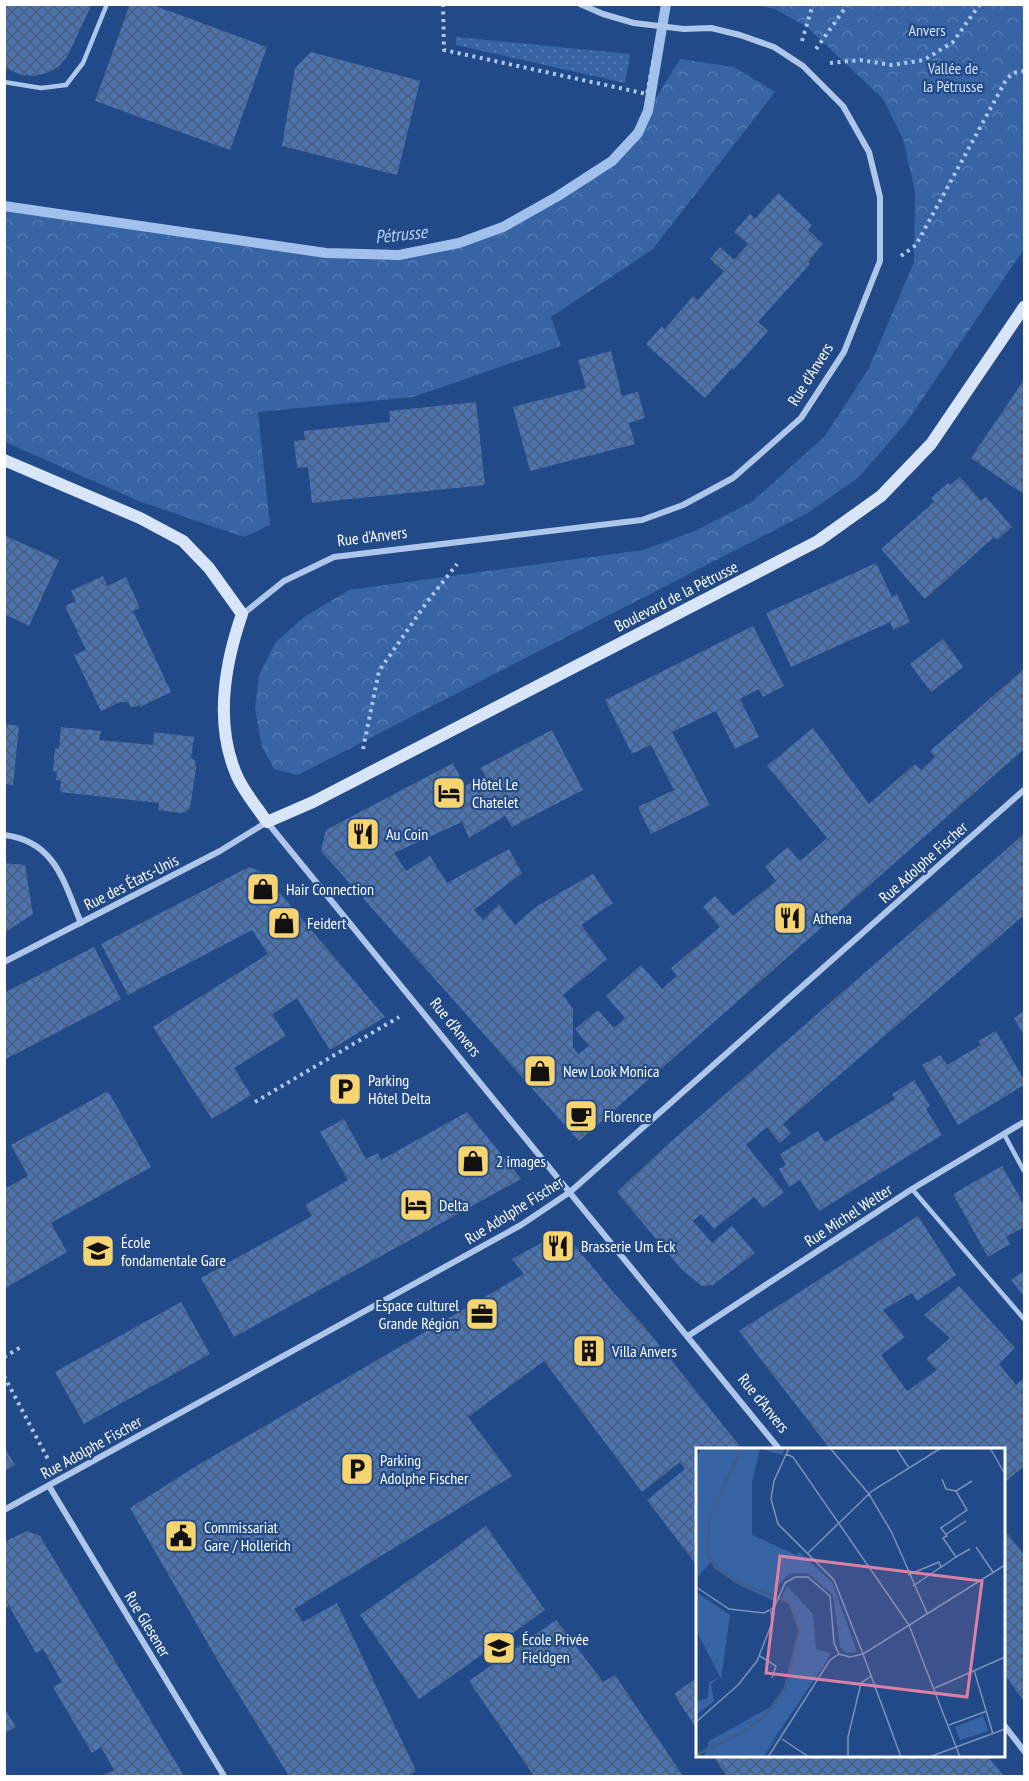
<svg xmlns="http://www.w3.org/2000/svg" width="1029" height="1781" font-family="'PT Sans Narrow',sans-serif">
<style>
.grass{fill:url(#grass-dots)}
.forest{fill:url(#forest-crowns)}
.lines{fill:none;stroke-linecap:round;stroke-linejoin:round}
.stream{stroke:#a1c0eb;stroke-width:10}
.building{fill:url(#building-cross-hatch)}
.path{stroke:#adc6ea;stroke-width:4;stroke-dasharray:3 4.5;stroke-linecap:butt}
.service{stroke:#adc6ea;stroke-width:4.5}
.minor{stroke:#adc6ea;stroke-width:6}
.secondary{stroke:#d8e4f8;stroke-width:12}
.minor-bridge{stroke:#adc6ea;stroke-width:6}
.labels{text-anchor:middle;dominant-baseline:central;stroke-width:4.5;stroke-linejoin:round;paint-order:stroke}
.park-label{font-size:16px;fill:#d1e1f7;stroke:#224a88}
.street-label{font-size:16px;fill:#fff;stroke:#224a88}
.poi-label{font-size:16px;fill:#fff;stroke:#224a88;text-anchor:start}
.water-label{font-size:18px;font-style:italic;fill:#b9d0f1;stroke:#224a88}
.inset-river{fill:none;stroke:#415e8b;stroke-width:3}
.inset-road{fill:none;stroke:#7a92b8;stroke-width:1.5}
.view{fill:#dd80a5;fill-opacity:0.15;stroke:#dd80a5;stroke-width:3}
.inset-edge{fill:none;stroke:#fff;stroke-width:3}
</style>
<defs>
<pattern id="grass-dots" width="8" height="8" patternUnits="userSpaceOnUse" patternTransform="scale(1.5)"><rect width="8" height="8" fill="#3664a5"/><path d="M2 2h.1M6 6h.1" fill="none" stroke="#547bb2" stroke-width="1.8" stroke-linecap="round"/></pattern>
<pattern id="forest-crowns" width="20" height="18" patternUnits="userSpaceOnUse" patternTransform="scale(1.5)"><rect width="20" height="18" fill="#3664a5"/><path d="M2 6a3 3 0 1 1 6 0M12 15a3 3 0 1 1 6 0" fill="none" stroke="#547bb2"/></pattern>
<pattern id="building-cross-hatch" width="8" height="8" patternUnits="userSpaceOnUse" patternTransform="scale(1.5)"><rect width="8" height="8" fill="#4b74b0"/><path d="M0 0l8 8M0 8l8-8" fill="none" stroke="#4c5e79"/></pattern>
</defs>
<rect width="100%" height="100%" fill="#224a88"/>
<polygon class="grass" points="456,37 630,54 625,83 456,45"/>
<g class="forest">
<polygon points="756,5 1024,5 1024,249 906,423 858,478 806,514 298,775 274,769 262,747 255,709 259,675 276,642 304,617 349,590 643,550 695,531 753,501 825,436 869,368 914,262 915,191 903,139 883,99 807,27 775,9"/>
<polygon points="680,59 734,67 775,92 652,250 551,317 561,346 413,397 258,412 270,525 244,537 141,502 5,442 5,206 326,253 399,255 459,243 503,227 558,196 612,161 638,133 648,111"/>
</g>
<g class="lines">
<polyline class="stream" points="4,206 326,253 399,255 459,243 503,227 558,196 612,161 638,133 648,111 666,4"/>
</g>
<g class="building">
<polygon points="4,4 92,4 67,57 58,67 47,73 34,76 21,75 4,67"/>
<polygon points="130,4 150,4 267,47 230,150 95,101"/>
<polygon points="311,52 420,81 397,175 282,146 295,68"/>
<polygon points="778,193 812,225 808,230 823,244 808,262 810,264 758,322 768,331 734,369 732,368 705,398 646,344 662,326 665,329 693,296 698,300 724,271 710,259 720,247 734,260 748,244 734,232 750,214 755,219"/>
<polygon points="611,351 622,396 638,392 645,418 629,423 635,444 530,471 513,407 586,388 578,360"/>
<polygon points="1024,380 1024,489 1022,493 971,458"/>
<polygon points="476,402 485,485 312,503 308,467 297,468 294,441 305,440 304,431 390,422 389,411"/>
<polygon points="960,477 981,501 986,497 1012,527 997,540 994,537 925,599 881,549 934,502 931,498 948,483 950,485"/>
<polygon points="4,535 59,560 29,626 4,614"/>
<polygon points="876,563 892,597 897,594 910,622 893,630 890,622 791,667 766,613"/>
<polygon points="103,576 107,586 126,577 140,608 133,611 171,692 140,707 140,705 131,708 128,702 120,702 101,711 74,655 86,650 65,606 76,601 71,591"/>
<polygon points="753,626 784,686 763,697 759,689 740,699 759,737 735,749 716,711 672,732 710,805 651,834 638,807 674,790 651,745 632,754 605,700"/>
<polygon points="943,639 963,667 931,692 910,664"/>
<polygon points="1024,669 1024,749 579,1141 321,851 326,830 453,763 465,786 485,775 480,768 552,730 583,790 512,827 505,816 469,838 462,822 394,853 406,871 430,856 447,883 509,849 522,873 474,910 483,920 499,904 515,925 537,906 593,874 613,903 581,925 607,959 563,995 573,1009 573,1047 578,1054 589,1046 575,1029 598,1010 614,1028 625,1018 606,996 641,965 662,989 677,976 671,968 720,927 703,907 715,896 733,916 776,881 765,866 788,847 800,861 827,838 767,766 813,728 869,804 915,764 921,770 935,757 930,751"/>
<polygon points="4,724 19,726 13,785 4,784"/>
<polygon points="61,727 101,731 99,740 153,745 154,732 194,737 191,758 195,761 196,768 190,808 186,812 181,813 158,810 159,803 60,792 61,781 56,780 57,772 53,771 55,748 59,749"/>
<polygon points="1024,834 1024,915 783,1124 791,1133 780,1143 767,1127 746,1145 784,1192 763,1208 754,1197 714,1229 701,1214 693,1221 712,1243 732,1226 755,1253 713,1285 702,1286 681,1269 617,1192 668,1144"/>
<polygon points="4,863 25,865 33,914 4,933"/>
<polygon points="249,867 262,872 385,1017 330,1050 297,998 272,1014 286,1036 234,1068 251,1095 212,1119 153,1027 268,954 252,930 128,995 101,944"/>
<polygon points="94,947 121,999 4,1060 4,993"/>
<polygon points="1024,1011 1024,1036 1014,1018"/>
<polygon points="996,1031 1024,1080 1024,1085 958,1125 922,1065 940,1055 947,1065 981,1045 978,1041"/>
<polygon points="914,1080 930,1106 926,1109 942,1135 819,1211 800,1180 789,1187 779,1169 786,1165 780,1154 818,1131 825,1142 895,1099 892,1094"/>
<polygon points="108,1091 151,1167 51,1223 67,1252 4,1289 4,1189 28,1176 11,1145"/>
<polygon points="467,1112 521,1179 234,1337 201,1278 312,1216 305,1205 348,1180 320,1132 344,1119 366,1159 378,1153 381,1160"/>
<polygon points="1002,1166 1024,1205 1024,1227 1006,1237 1010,1244 988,1257 953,1194"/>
<polygon points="918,1216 956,1275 917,1301 912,1293 883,1310 905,1337 881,1355 907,1391 937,1370 926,1359 950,1338 924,1315 959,1286 1015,1348 999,1364 1016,1385 1024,1378 1024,1466 1004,1483 1004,1449 830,1449 739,1331"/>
<polygon points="567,1236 613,1292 648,1331 742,1449 698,1449 698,1567 647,1500 685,1469 680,1462 642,1492 544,1361 468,1417 512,1476 294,1609 303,1622 337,1603 416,1771 408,1776 289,1776 222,1668 130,1508 203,1462 524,1274 512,1259 552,1237"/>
<polygon points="1024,1271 1024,1296 1011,1280"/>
<polygon points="181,1302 210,1354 84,1424 55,1372"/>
<polygon points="4,1447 15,1465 4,1471"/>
<polygon points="486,1526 545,1610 419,1699 360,1615"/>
<polygon points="1004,1529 1024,1555 1024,1701 1004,1674"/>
<polygon points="27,1531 40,1536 184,1776 102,1776 114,1770 101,1747 92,1753 53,1687 62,1682 43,1649 36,1653 9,1606 4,1609 4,1542"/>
<polygon points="556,1620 603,1682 615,1675 683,1776 534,1776 469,1681"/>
<polygon points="698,1677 698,1731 674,1694"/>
<polygon points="4,1708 16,1727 4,1733"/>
<polygon points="713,1756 987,1756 1004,1776 727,1776"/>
</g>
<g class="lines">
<g class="path">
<polyline points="443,4 444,50 647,94 654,57"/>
<polyline points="802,41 813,4"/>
<polyline points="816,49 848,4"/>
<polyline points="830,63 860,60 892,65 924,60 953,42 980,4"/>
<polyline points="901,256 916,245 1006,80 1013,73 1024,71"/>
<polyline points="363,749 379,671 427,602 457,564"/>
<polyline points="255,1102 399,1017"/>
<polyline points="4,1357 21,1347"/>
<polyline points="4,1376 49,1461"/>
</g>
<g class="service">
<polyline points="4,82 41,88 66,85 83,63 107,4"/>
<polyline points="1004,1134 1024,1171"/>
<polyline points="912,1189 1024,1319"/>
</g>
<g class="minor">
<polyline points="580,4 603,14 634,23"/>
<polyline points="243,614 284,581 334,557 642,520 683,505 733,478 801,418 844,352 880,261 880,197 869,152 843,106 803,66 774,47 740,35 711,28 684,29"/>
<path d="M 4,835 C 56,841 64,883 81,923"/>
<polyline points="4,962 220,851 267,822 780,1450"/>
<polyline points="688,1336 912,1189 1024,1122"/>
<polyline points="49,1486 224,1776"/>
<polyline points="4,1510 521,1225 570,1192 1024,790"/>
<polyline points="1004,1725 1024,1751"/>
</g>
<path class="secondary" d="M 4,460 L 140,518 L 183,541 L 209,568 L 242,614 C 224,666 214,724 237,776 C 244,792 257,807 267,822 L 313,802 L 818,541 L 881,496 L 931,444 L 1024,307"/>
<polyline class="minor-bridge" points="634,23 684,29"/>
</g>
<defs>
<symbol id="hotel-square" viewBox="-11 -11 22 22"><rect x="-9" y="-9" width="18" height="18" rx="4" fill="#f6d46f" stroke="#224a88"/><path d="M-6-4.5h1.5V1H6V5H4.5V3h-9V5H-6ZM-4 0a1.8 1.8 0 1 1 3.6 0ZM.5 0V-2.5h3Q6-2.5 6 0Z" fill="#111"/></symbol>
<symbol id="restaurant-square" viewBox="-11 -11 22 22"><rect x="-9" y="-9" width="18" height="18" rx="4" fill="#f6d46f" stroke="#224a88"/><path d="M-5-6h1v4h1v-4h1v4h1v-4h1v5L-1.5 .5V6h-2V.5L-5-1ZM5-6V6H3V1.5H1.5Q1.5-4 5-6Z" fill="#111"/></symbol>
<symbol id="shop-square" viewBox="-11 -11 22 22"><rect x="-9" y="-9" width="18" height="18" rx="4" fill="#f6d46f" stroke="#224a88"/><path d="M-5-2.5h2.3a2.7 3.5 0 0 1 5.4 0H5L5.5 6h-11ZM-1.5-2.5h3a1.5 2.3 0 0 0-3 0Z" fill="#111"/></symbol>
<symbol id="parking-square" viewBox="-11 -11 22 22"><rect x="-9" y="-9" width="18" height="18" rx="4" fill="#f6d46f" stroke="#224a88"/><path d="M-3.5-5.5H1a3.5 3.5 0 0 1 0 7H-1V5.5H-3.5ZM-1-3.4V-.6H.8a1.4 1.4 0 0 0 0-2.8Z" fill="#111"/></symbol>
<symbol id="cafe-square" viewBox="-11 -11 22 22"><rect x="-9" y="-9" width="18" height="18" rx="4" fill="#f6d46f" stroke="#224a88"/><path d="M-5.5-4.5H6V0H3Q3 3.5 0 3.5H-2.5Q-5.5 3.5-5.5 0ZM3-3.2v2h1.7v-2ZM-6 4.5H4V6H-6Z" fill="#111"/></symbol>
<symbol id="school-square" viewBox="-11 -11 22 22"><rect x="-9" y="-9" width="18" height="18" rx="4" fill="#f6d46f" stroke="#224a88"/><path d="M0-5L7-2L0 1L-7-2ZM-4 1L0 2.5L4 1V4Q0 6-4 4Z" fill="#111"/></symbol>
<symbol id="office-square" viewBox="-11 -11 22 22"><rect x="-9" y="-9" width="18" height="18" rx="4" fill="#f6d46f" stroke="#224a88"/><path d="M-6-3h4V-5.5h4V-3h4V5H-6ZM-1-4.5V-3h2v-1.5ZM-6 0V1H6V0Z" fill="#111"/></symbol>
<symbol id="building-square" viewBox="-11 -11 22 22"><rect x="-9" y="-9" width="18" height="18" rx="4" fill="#f6d46f" stroke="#224a88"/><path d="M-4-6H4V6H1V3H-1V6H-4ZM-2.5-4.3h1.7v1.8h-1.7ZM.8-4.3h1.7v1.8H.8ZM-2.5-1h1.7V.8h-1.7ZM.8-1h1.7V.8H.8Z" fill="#111"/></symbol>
<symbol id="civic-square" viewBox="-11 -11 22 22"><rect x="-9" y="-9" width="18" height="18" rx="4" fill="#f6d46f" stroke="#224a88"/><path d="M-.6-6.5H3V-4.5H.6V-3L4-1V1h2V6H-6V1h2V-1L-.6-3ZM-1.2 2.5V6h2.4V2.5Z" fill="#111"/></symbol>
</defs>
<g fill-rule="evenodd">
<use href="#hotel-square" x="430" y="774" width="38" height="38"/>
<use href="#restaurant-square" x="344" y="815" width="38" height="38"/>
<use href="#shop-square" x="244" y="870" width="38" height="38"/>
<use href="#restaurant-square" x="771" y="899" width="38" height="38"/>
<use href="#shop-square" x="265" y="904" width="38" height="38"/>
<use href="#shop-square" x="521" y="1052" width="38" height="38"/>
<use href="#parking-square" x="326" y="1070" width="38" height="38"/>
<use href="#cafe-square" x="562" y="1097" width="38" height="38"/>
<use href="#shop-square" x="454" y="1142" width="38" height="38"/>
<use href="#hotel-square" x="397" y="1186" width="38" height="38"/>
<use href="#restaurant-square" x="539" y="1227" width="38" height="38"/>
<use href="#school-square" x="79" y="1232" width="38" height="38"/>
<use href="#office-square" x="463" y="1295" width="38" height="38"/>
<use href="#building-square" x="570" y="1332" width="38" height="38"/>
<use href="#parking-square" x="338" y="1450" width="38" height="38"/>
<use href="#civic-square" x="162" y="1517" width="38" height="38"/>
<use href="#school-square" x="480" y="1629" width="38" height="38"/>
</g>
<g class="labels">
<g class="park-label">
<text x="927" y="30">Anvers</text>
<text x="953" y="68">Vallée de<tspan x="953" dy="18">la Pétrusse</tspan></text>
</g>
<g class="street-label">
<text transform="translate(810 374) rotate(-58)">Rue d'Anvers</text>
<text transform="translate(372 536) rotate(-7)">Rue d'Anvers</text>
<text transform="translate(676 596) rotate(-27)">Boulevard de la Pétrusse</text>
<text transform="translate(923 862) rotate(-42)">Rue Adolphe Fischer</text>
<text transform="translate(131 882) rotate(-27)">Rue des États-Unis</text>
<text transform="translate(456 1027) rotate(51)">Rue d'Anvers</text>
<text transform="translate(514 1210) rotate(-32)">Rue Adolphe Fischer</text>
<text transform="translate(848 1215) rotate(-33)">Rue Michel Welter</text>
<text transform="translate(764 1403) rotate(51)">Rue d'Anvers</text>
<text transform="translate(91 1447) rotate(-29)">Rue Adolphe Fischer</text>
<text transform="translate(148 1624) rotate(59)">Rue Glesener</text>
</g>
<g class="poi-label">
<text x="472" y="784">Hôtel Le<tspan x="472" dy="18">Chatelet</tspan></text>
<text x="386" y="834">Au Coin</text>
<text x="286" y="889">Hair Connection</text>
<text x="813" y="918">Athena</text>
<text x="307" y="923">Feidert</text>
<text x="563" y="1071">New Look Monica</text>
<text x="368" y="1080">Parking<tspan x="368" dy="18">Hôtel Delta</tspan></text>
<text x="604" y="1116">Florence</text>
<text x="496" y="1161">2 images</text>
<text x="439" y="1205">Delta</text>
<text x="121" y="1242">École<tspan x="121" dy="18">fondamentale Gare</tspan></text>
<text x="581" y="1246">Brasserie Um Eck</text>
<text x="459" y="1305" text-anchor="end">Espace culturel<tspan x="459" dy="18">Grande Région</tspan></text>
<text x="612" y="1351">Villa Anvers</text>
<text x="380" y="1460">Parking<tspan x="380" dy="18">Adolphe Fischer</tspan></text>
<text x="204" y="1527">Commissariat<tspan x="204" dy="18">Gare / Hollerich</tspan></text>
<text x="522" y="1639">École Privée<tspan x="522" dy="18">Fieldgen</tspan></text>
</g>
<g class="water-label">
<text transform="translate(401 234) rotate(-6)">Pétrusse</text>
</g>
</g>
<g transform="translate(696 1448)">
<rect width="309" height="309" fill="#224a88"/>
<path d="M 24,229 L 15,236 L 18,253 L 0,267 L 0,254 L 12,250 L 13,234 ZM 90,278 L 67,309 L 38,309 L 60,296 L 69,304 Z" fill="#3664a5"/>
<path d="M 5,0 L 89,0 L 86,7 L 64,1 L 56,33 L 56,87 L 100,107 L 103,104 L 136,134 L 161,204 L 150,205 L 144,199 L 137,147 L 112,125 L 93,126 L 82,137 L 78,153 L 39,135 L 14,115 L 0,131 L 0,11 ZM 91,138 L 117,166 L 120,201 L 134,205 L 129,216 L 69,304 L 60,297 L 38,309 L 8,309 L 13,293 L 78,257 L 89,240 L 104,183 L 97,158 L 86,149 ZM 0,144 L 34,167 L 25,231 L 0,182 ZM 287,268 L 292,283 L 264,292 L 259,279 Z" fill="#3664a5"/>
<path class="inset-river" d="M 0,307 L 52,281 L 71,266 L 89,240 L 104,183 L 94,154 L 41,134 L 20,120 L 12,106 L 13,71 L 46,0"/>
<path class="inset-road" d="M 134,0 L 173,46 L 196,85 L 231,165M 200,0 L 213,20M 294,0 L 309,26M 90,6 L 97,9 L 213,177 L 264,309M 246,31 L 250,41 L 260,43 L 271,62 L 245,80 L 251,88 L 247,90 L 260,109 L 274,101M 260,43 L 276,33M 249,87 L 270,73M 280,99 L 297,124M 111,106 L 176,43 L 245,0M 212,127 L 243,114 L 245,119 L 260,109M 217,138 L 245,119M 0,139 L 33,161 L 68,165 L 78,160 L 89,135 L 99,129 L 112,129 L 134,148 L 138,195 L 143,206M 64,208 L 80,218 L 76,230M 278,222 L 297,286M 239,240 L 309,209M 0,274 L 42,237 L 61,213 L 76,175 L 75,163M 253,277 L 291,263M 86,291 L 113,309M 72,309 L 134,212 L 143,206 L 154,209 L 167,206 L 138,132 L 82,76 L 75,51 L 78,33 L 93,0M 152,309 L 152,289 L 165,235 L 175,228M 205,309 L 167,206 L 309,117M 233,309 L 309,281"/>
<path class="view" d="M 84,108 L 286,133 L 271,249 L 70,225 Z"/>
<rect width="309" height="309" class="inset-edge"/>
</g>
<rect width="1029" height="1781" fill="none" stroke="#ffffff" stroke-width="12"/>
</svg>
